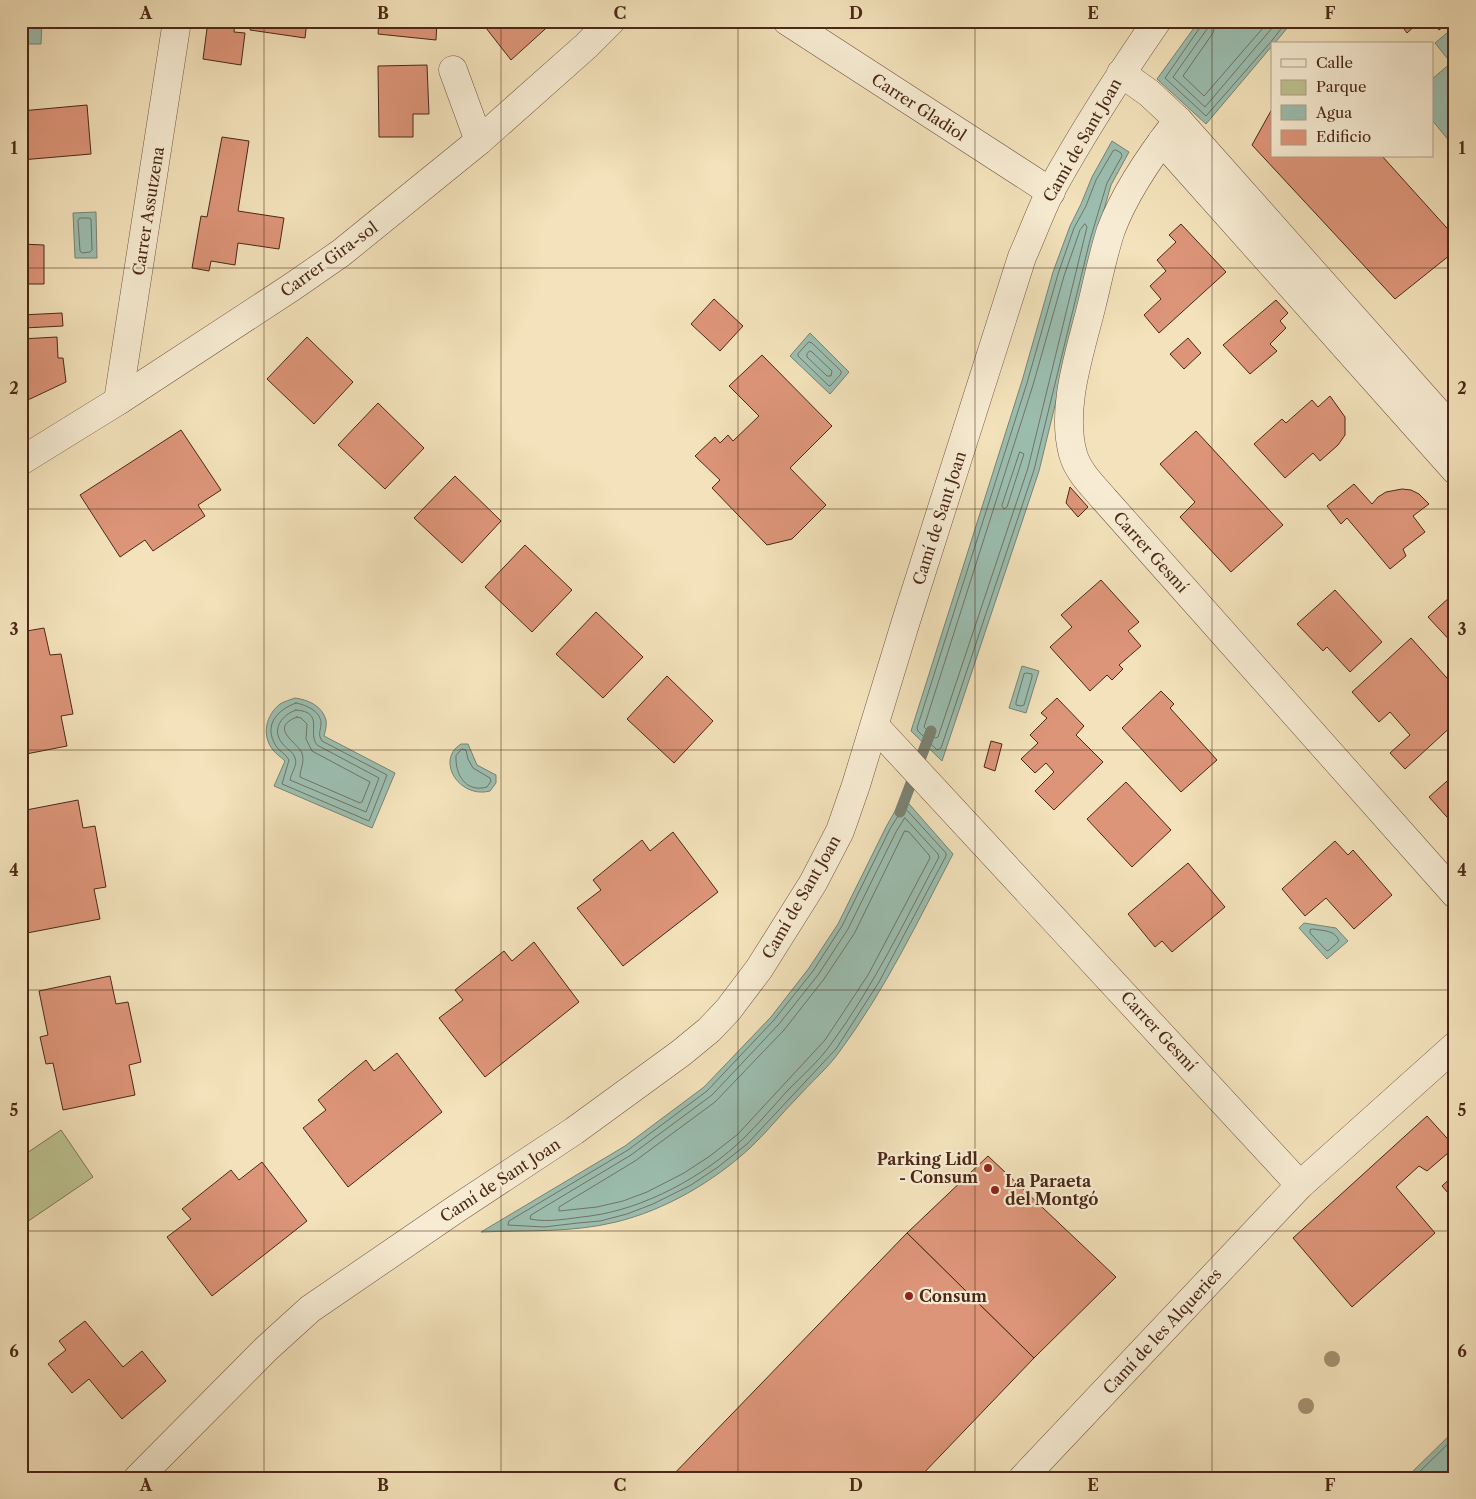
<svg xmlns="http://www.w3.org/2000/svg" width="1476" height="1499" font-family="'Libre Caslon Text',serif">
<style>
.green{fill:#bcc390;stroke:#847654}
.water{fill:#9bbeb0;stroke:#7b8273}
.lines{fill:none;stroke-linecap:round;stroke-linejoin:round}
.shore{stroke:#737364;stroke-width:1}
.stream{stroke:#7b8273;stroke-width:11}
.building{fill:#dd9579;stroke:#4b2817}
.minor-casing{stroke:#755640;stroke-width:29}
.minor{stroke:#f7ecd3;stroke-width:28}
.tree{fill:#a69171}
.grid{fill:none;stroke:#4b2817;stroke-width:1;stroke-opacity:0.55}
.poi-dot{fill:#8f2418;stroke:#f7ecd3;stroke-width:2}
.labels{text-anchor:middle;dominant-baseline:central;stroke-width:4.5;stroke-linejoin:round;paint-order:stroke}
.street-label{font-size:16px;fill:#4b2817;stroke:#f7ecd3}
.poi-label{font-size:16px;font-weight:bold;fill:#4b2817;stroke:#f7ecd3;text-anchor:start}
.neatline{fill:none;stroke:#4b2817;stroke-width:2}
.grid-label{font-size:16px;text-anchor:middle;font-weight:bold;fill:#4b2817}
</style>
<rect width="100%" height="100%" fill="#f3e2bb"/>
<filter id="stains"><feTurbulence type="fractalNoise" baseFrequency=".004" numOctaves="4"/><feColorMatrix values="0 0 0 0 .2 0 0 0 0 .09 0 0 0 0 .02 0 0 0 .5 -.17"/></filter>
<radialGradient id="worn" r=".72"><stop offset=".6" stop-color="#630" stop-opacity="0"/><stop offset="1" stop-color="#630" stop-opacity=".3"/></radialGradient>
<polygon class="green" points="61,1130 93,1177 21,1226 21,1157"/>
<g class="water">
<polygon points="21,21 42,21 41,44 21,44"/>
<polygon points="1199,21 1293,21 1274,44 1272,44 1272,46 1206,124 1157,79"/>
<polygon points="1447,33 1455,42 1455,148 1432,120 1432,79 1451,63 1435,43"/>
<polygon points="1112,141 1129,152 1111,185 1095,241 1039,471 942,761 911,731 1022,381 1053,272 1070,226 1081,204 1092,177"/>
<polygon points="96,212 97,258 75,258 73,213"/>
<polygon points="810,333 849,372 830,394 790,356"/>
<polygon points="1022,666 1039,671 1026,713 1009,708"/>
<path d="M 295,698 C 309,700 322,706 326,720 C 327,725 325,732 324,736 L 395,773 L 372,828 L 274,786 L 285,761 C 281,757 276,754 273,750 C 261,735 266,715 280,704 C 285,701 290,700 295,698 Z"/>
<path d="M 461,744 L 468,744 L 477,765 L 496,775 L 496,783 L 490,791 C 459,799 435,760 461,744 Z"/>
<path d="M 903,797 L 953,854 C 918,921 885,990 840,1051 C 828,1068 811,1082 797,1098 C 781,1114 767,1132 750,1148 C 713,1182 665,1210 616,1222 C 571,1233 526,1230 481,1232 L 625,1146 L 704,1087 L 771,1017 L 809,968 L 838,924 L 886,827 Z"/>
<polygon points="1304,923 1336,928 1348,941 1327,959 1299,928"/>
<polygon points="1455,1430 1455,1478 1406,1478"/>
</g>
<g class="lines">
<g class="shore">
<polyline points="1202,21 1201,26 1165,78 1206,116 1270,43 1287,21"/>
<polyline points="1209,21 1207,29 1173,77 1205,107 1278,21"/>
<polyline points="1216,21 1213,33 1183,76 1204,96 1269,21"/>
<polygon points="1116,150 1121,153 1122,156 1107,183 1090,240 1034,470 941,748 937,750 918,731 917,728 1027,383 1058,274 1074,228 1086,206 1096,180 1113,151"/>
<polygon points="80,218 89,218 91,219 92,250 90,252 82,253 80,251 78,221"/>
<polygon points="1085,224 1087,227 1028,468 938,737 935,738 924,727 1033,385 1064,276 1080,230"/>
<polygon points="809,342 812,343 841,371 841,374 830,386 828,385 798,356 798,354"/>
<polygon points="810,351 812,352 832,371 831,376 827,376 807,357 807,354"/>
<polygon points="1020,452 1024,454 1007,507 1004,509 1002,506"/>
<polygon points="1027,673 1032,674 1032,677 1024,705 1021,706 1016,705 1016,702 1024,674"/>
<path d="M 296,703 C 307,705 322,712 321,725 C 320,732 318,735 322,741 L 387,775 L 369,821 L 282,784 L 289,760 C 286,754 279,751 276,746 C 263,725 277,710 296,703 Z"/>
<path d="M 296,710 C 325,712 307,732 317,745 L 379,778 L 366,812 L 290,780 C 291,773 298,765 295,758 C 293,751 286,749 282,743 C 271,729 282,715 296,710 Z"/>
<path d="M 297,717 L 301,718 L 307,724 L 306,739 L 312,751 L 370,782 L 362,802 L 360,803 L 300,777 C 300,769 305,762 302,753 C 297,742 268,728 297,717 Z"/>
<path d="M 462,749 L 466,750 L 468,759 L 473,768 L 490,778 L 491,781 L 487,787 C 466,793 455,775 456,756 Z"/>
<polygon points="904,807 946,853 946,856 879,982 836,1049 747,1144 718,1167 691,1185 653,1204 627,1214 600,1221 578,1223 544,1227 508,1225 509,1221 628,1150 707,1091 774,1020 813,971 842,926 890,829"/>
<path d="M 905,818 L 938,854 L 939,857 C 905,920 874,986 831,1044 C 819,1061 802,1076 787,1091 C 773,1107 759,1123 744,1138 C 705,1176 644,1209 590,1216 C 571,1218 549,1223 530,1219 L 531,1215 L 631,1155 L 712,1095 L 779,1024 L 818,975 L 848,929 L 896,832 Z"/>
<polygon points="905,831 909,832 929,855 930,858 868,975 825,1040 738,1134 710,1156 684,1173 647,1192 623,1201 597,1207 559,1211 559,1207 635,1161 715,1102 784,1030 824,979 854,934"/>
<path d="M 1313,929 C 1324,931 1335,930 1339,941 L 1329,950 L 1327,951 L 1310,933 L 1310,930 Z"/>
<polyline points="1413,1478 1455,1437"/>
</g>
<polyline class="stream" points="900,812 931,731"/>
</g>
<g class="building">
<rect x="80" y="21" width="50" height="4"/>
<polygon points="208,21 235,21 234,32 245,33 241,65 203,59"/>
<polygon points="252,21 307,21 305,38 250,30"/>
<polygon points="379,21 437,21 436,40 378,34"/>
<polygon points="494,21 554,21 511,60 486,28"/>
<polygon points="1398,21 1415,21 1417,24 1407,33"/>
<polygon points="1433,21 1451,21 1439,30"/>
<polygon points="427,65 429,114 413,114 413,137 379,137 378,66"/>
<polygon points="87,105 91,154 21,160 21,111"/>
<polygon points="1272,109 1272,156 1382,156 1455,237 1455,251 1395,299 1252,145"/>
<polygon points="222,137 249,141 238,211 284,218 279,249 238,243 235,265 211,261 209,271 192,268 201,216 207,217"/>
<polygon points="1181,224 1226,272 1159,333 1144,315 1161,299 1150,286 1166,271 1157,260 1176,242 1169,235"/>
<polygon points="21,244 44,245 44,284 21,284"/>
<polygon points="714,299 743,326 720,351 691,324"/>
<polygon points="1276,300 1288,313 1280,321 1286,328 1270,344 1277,351 1250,374 1223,345"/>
<polygon points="62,313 63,326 24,328 23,323 21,323 21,315"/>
<polygon points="57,337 58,358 63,358 66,382 30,399 21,399 21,339"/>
<polygon points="307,337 353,382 314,424 267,379"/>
<polygon points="1188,338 1201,353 1184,369 1170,354"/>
<polygon points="762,355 832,426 790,468 826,505 792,539 767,545 712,488 720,480 695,456 715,437 720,443 728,435 733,441 759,416 729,386"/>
<polygon points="1330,396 1345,417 1345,435 1338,445 1320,461 1313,453 1285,478 1254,444 1282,419 1286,423 1312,400 1318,407"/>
<polygon points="378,403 424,448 385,489 338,445"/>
<polygon points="181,430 221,490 198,505 205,516 153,551 145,540 120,557 80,495"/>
<polygon points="1196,431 1283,525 1231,572 1180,517 1195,502 1160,464"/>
<polygon points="455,476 501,521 462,563 414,518"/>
<polygon points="1354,484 1372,504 1378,497 1386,492 1402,489 1411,490 1419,494 1429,504 1413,516 1425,532 1403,549 1406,556 1390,569 1347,518 1341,524 1327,506"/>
<polygon points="1070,487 1088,507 1078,517 1066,503"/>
<polygon points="525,545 572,590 532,632 485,587"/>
<polygon points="1101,580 1139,622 1128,631 1141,646 1119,665 1123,669 1112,680 1107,675 1090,691 1050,647 1072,627 1061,615"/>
<polygon points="1335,590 1382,642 1350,672 1327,647 1323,651 1297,624"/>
<polygon points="1451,596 1455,599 1455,646 1428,617"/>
<polygon points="596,612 643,657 603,698 556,654"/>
<polygon points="44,628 50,655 61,654 73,714 61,716 67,746 21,755 21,632"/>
<polygon points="1411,638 1455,687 1455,723 1405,769 1390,753 1410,735 1390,712 1379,722 1352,692"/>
<polygon points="667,676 713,721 674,763 627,719"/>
<polygon points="1161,691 1174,704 1170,708 1217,760 1181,792 1122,728"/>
<polygon points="1057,698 1084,726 1076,735 1103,762 1054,810 1035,791 1054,772 1046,763 1035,773 1021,759 1038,743 1030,735 1047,718 1041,713"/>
<polygon points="991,741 1002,744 995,771 984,767"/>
<polygon points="1455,774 1455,826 1429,797"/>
<polygon points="1126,782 1171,830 1132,867 1087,819"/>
<polygon points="78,800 83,828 95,826 106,887 94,889 100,919 27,933 21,901 21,811"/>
<polygon points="673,832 718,892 623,966 577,908 601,890 593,880 642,840 650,851"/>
<polygon points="1335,841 1348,855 1353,850 1392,895 1354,929 1326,898 1305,916 1282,889"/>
<polygon points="1188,863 1225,907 1172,952 1162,941 1155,947 1128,914"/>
<polygon points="534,942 579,1002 485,1077 439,1018 463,1000 455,990 504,951 512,961"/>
<polygon points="110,976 116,1004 128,1002 141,1062 129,1065 135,1095 63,1110 53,1063 46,1064 40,1037 48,1035 39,991"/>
<polygon points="397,1053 442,1112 348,1187 303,1128 326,1110 318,1100 366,1060 374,1071"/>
<polygon points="1427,1116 1455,1147 1427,1171 1419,1166 1396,1187 1435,1233 1352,1307 1293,1238"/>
<polygon points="988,1156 1116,1277 1034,1358 907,1233"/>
<polygon points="262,1162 307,1221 212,1296 167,1237 191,1219 182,1209 231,1170 239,1180"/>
<polygon points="1455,1174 1455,1201 1442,1186"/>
<polygon points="907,1233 1034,1358 919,1478 670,1478"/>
<polygon points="85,1321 123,1367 142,1351 166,1381 122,1419 89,1379 72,1393 48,1364 66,1350 59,1341"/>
</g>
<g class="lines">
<defs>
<g id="minor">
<polyline points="787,21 1051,192"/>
<polyline points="453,70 479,141"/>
<polyline points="1121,73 1149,93 1178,120 1455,432"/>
<path d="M 1178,120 C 1153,152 1125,192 1111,230 C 1103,254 1098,280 1092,304 C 1081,350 1060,407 1073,454 C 1078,472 1093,486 1105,500 L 1455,894"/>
<polyline points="1162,141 1455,470"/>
<polyline points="118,401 177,21"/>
<polyline points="21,461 118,401 292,287 341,253 479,141 586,46 611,21"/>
<polyline points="875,726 1300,1185"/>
<path d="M 138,1478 L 266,1349 L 310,1309 L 456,1209 L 574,1131 L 681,1053 L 709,1030 L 728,1010 L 759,969 L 813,883 L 840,831 L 856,785 L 906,621 L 1022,257 C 1032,235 1040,212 1051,190 C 1083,132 1119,76 1157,21"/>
<polyline points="1023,1478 1300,1185 1455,1046"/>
</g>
</defs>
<use href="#minor" class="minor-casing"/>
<use href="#minor" class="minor"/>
</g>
<g class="tree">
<circle cx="1332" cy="1359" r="8"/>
<circle cx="1306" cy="1406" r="8"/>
</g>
<path class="grid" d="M 264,21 L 264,1478M 501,21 L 501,1478M 738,21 L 738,1478M 975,21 L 975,1478M 1212,21 L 1212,1478M 21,268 L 1455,268M 21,509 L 1455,509M 21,750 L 1455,750M 21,990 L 1455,990M 21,1231 L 1455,1231"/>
<g class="poi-dot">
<circle cx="988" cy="1168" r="5"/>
<circle cx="995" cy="1190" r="5"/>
<circle cx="909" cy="1296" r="5"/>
</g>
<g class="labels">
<g class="street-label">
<text transform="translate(919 107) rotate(33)">Carrer Gladiol</text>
<text transform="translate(1082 140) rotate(-60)">Camí de Sant Joan</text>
<text transform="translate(148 211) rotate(-81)">Carrer Assutzena</text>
<text transform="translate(329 259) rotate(-36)">Carrer Gira-sol</text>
<text transform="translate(939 518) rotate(-72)">Camí de Sant Joan</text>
<text transform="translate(1151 552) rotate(48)">Carrer Gesmí</text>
<text transform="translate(801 897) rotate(-60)">Camí de Sant Joan</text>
<text transform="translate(1159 1031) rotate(47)">Carrer Gesmí</text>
<text transform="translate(500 1180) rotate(-33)">Camí de Sant Joan</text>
<text transform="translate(1162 1331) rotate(-47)">Camí de les Alqueries</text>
</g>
<g class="poi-label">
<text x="978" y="1159" text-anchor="end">Parking Lidl<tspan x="978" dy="18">- Consum</tspan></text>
<text x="1005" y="1181">La Paraeta<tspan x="1005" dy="18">del Montgó</tspan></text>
<text x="919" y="1296">Consum</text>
</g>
</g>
<rect width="1476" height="1499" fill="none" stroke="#f3e2bb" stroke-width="55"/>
<rect x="1271" y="42" width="162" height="115" fill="#f7ecd3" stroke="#b29e88"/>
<rect x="1281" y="59" width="25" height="8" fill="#f7ecd3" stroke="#b29e88"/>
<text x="1316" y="68" font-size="15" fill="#4b2817">Calle</text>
<rect x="1281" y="80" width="25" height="15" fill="#bcc390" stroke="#b29e88"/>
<text x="1316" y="92" font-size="15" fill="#4b2817">Parque</text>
<rect x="1281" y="105" width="25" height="15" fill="#9bbeb0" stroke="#b29e88"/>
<text x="1316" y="118" font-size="15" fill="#4b2817">Agua</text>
<rect x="1281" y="130" width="25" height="15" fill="#dd9579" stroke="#b29e88"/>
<text x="1316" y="142" font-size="15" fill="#4b2817">Edificio</text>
<rect x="28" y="28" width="1420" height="1444" class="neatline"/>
<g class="grid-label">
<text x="146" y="19">A</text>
<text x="383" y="19">B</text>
<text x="620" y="19">C</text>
<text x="856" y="19">D</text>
<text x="1093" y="19">E</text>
<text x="1330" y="19">F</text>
<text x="14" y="154">1</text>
<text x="1462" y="154">1</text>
<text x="14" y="394">2</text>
<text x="1462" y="394">2</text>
<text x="14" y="635">3</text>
<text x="1462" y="635">3</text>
<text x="14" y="876">4</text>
<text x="1462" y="876">4</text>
<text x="14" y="1116">5</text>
<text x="1462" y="1116">5</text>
<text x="14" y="1357">6</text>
<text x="1462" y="1357">6</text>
<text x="146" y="1491">A</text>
<text x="383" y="1491">B</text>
<text x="620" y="1491">C</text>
<text x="856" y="1491">D</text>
<text x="1093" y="1491">E</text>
<text x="1330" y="1491">F</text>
</g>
<rect width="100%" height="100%" filter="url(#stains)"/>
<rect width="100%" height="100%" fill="url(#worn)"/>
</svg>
